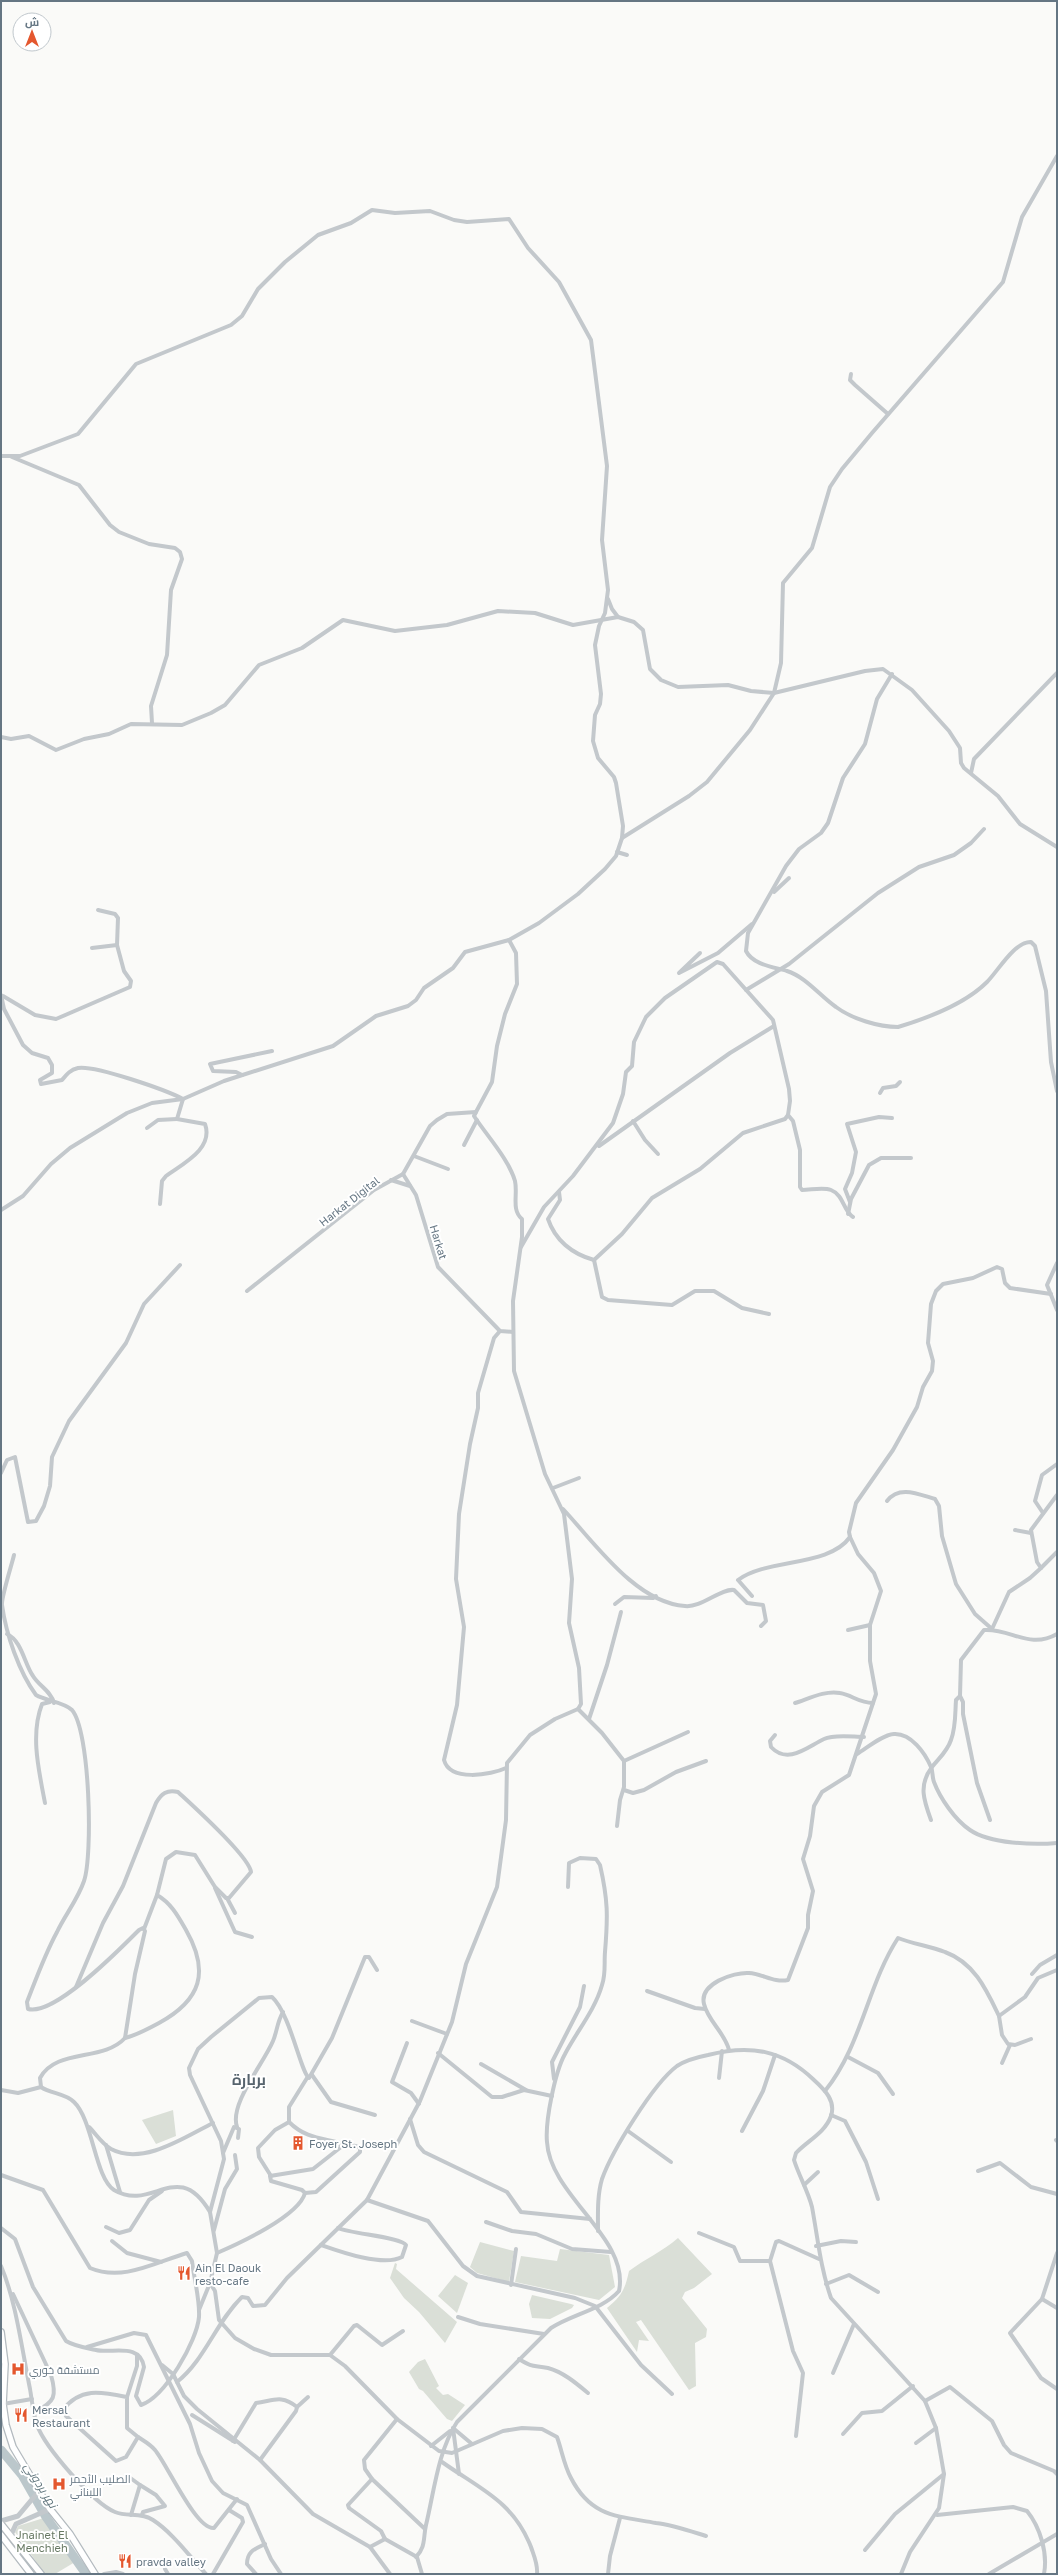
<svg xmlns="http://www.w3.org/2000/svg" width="1058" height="2575" font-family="'Golos Text',Cairo,sans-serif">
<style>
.green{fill:#dadfd7}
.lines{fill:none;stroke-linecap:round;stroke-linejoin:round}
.river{stroke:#bbc7cb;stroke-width:9}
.secondary-casing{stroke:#b3babf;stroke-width:8}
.minor{stroke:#c3c8cc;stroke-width:4}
.tertiary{stroke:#c3c8cc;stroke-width:5}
.secondary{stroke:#fff;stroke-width:5.5}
.labels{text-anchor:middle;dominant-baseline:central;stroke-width:4;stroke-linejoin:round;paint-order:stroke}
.street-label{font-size:11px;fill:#657683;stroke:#fff}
.poi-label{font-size:11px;fill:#657683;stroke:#fff;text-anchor:start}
.park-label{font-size:11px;fill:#687a64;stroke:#fff}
.water-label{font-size:12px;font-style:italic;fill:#60757c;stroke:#fff}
.district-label{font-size:15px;font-weight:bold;fill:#57646e;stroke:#fff}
</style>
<rect width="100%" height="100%" fill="#fafaf8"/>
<g class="green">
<polygon points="173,2110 176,2136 156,2144 142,2120"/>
<path d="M 678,2238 L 712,2274 L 694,2288 L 685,2292 L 682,2298 L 707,2329 L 706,2337 L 695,2343 L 696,2386 L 689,2390 L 641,2320 L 636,2322 L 649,2341 L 639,2340 L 637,2352 L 607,2308 C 622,2296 625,2289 629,2271 C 645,2259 663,2251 678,2238 Z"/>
<polygon points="480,2242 514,2251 509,2282 477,2273 470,2267"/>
<polygon points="560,2249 609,2255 615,2287 599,2300 515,2282 521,2256 557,2261"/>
<polygon points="395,2263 397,2264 396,2269 457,2322 445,2343 419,2312 404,2298 390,2278"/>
<polygon points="455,2275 468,2283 457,2313 438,2296"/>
<polygon points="532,2295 571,2304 574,2305 572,2308 550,2319 532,2318 529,2304"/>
<polygon points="425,2359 439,2386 436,2388 443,2395 448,2394 465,2405 452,2421 447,2419 423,2391 419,2389 409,2372 418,2362"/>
<polygon points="47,2517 75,2562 55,2574 45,2574 15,2532 18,2526"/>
</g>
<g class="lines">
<polyline class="river" points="1,2450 22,2475 46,2517 86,2574"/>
<defs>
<g id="secondary">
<polyline points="1,2332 5,2364 3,2404 6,2425 13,2447 50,2509 70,2534 95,2574"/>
<polyline points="1,2524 41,2574"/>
<polyline points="1,2535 31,2574"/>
</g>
</defs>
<use href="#secondary" class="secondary-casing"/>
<g class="minor">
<polyline points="851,374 850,380 855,385 888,414"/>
<polyline points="1,456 20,456 78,434 136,364 231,325 242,316 258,289 285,262 318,235 351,223 372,210 395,213 430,211 454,220 467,222 509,219 528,248 559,282 591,340 607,466 602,540 608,590 605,613 599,626 595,645 601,694 600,704 595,715 593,741 598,758 614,777 616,783 623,826 622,838 616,856 605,869 578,894 539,923 509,940 465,952 453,968 424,988 416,1000 408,1006 376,1016 333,1046 224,1081 183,1099 152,1103 127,1113 70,1148 51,1164 23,1196 1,1210"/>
<polyline points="12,457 79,485 110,525 119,532 149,544 175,548 180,552 182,559 171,590 167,655 151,706 152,723"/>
<polyline points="608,599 612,609 618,617"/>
<path d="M 892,674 L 877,699 L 865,744 L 843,778 L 828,823 L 821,833 L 799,849 L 786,866 L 748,933 L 746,951 C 753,965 774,967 787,971 C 806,977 820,996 836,1007 C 852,1019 879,1027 898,1027 C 928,1018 965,1004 987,982 C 998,971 1015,941 1031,942 L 1035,946 L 1046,991 L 1051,1062 L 1057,1091"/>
<polyline points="1,737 11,739 29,736 56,750 84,739 109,734 131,724 182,725 211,713 225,705 259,665 302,648 343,620 395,631 447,625 498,611 535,613 573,625 618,617 634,622 643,630 650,669 661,680 678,687 728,685 751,691 774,693 865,671 883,669 912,690 949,731 960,748 961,763 964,768 998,796 1020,824 1057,847"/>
<polyline points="971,773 974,759 1057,673"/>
<polyline points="622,838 689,796 707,782 750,730 774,693 781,663 783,583 812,548 830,487 842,469 872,433 1003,282 1022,217 1057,156"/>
<polyline points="617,852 627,855"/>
<polyline points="774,892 789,878"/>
<polyline points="98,910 115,914 118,918 117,945"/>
<polyline points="700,953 679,973 718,953 752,924"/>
<polyline points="746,990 789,964 878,893 919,867 954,855 971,843 984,829"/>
<path d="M 1,995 L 4,1009 L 23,1045 L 32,1053 L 48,1058 L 52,1065 L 52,1073 L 40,1080 L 41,1084 L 62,1080 C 67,1074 70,1070 78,1068 C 95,1065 166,1090 183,1099 L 177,1119 L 205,1124 C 214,1149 182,1164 166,1176 L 162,1181 L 160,1204"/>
<polyline points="3,996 35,1015 56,1019 130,987 131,981 124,971 117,945 92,948"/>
<polyline points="242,1075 236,1072 213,1071 210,1064 272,1051"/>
<polyline points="880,1093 883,1088 896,1086 900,1082"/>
<polyline points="476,1112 492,1082 497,1046 505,1014 517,984 516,953 509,940"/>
<polyline points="633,1121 645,1140 658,1154"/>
<polyline points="147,1128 158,1120 177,1119"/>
<polyline points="464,1145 477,1120"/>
<polyline points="599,1146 730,1053 774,1026"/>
<polyline points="414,1156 448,1169"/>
<polyline points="403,1174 416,1195 438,1267 500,1331 513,1332"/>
<polyline points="391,1180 410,1186"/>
<path d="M 559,1192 L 560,1200 L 548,1219 C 555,1240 572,1254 594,1260 L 622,1234 L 652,1198 L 700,1169 L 743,1133 L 785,1119 L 788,1115"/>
<polyline points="850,1202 845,1189 852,1173 856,1152 847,1124 879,1117 892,1118"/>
<polyline points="848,1214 851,1199 869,1165 881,1158 911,1158"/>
<path d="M 521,1247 L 544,1207 L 573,1176 L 613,1123 L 623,1094 L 626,1072 L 632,1066 L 634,1042 L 646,1017 L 665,998 L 717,962 L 723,964 L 773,1020 L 789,1089 L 790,1101 L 788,1115 L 793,1121 L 800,1150 L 800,1187 L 802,1190 C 811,1190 823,1187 831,1190 C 844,1195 843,1211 853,1217"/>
<polyline points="594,1260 602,1297 608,1300 672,1305 695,1291 714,1291 742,1308 769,1314"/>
<polyline points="1057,1263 1047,1285 1057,1310"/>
<path d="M 500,1331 L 494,1338 L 478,1393 L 478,1408 L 470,1444 L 459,1514 L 456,1579 L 464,1627 L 457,1705 L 444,1760 C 450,1782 491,1775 506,1768"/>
<polyline points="1,1473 7,1460 15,1457 28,1522 36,1521 44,1506 50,1486 52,1457 69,1421 126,1343 144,1304 180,1265"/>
<polyline points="553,1488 579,1478"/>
<path d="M 887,1501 C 899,1485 918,1494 935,1499 L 939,1506 L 942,1536 L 956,1584 L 975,1614 L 992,1629 L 1009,1592 L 1030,1578 L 1041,1568 L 1037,1562 L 1031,1530 L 1057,1495"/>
<path d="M 563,1509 C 594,1542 636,1603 685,1606 C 701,1608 721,1588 734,1590 L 747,1603 L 763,1605 L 766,1621 L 761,1626"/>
<polyline points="1043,1513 1035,1501 1042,1475 1057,1464"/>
<polyline points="1015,1530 1031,1533"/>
<path d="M 14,1555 C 12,1564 1,1598 2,1605 C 6,1634 19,1672 36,1695 C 46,1701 64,1702 72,1710 C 90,1731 93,1855 84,1881 C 78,1899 65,1915 57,1932 C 45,1954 36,1979 27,2002 L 28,2009 C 55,2016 120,1949 139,1930 L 143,1928 L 145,1931 L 135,1974 L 125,2038 C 103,2062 56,2048 40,2078 L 41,2087 C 51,2094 65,2093 74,2102 C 93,2120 95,2178 114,2190 C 153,2213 177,2157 210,2212"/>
<polyline points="1041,1568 1057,1552"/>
<path d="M 752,1596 L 738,1580 C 768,1558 829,1567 850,1537"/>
<polyline points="615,1604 624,1597 653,1598 656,1596"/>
<polyline points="848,1630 870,1625"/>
<path d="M 7,1634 C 22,1641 24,1663 33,1676 C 39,1686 51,1691 54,1703"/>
<polyline points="960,1696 963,1702 963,1714 977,1783 990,1820"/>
<path d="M 795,1703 C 808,1699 825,1690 840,1693 C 852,1695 859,1703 873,1703"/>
<polyline points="578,1709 602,1733 624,1761 624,1787 620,1800 617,1826"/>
<polyline points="589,1719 607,1665 621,1612"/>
<path d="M 775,1735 L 770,1741 L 771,1747 C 788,1765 807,1747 824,1739 C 834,1734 853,1737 864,1737"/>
<path d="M 857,1754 C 867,1748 882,1735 894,1734 C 911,1733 925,1753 931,1767 C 933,1771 932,1777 934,1782 C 940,1798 955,1820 970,1830 C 990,1844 1034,1845 1057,1843"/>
<polyline points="624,1761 688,1732"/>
<polyline points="624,1790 633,1793 644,1790 676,1772 706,1761"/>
<path d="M 45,1803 C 39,1771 30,1735 42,1704 L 50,1702"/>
<path d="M 931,1820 C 924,1801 918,1785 932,1767 C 939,1758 947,1752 951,1740 C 956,1727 955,1713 956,1700 L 960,1696 L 961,1660 L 984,1630 C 1011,1628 1029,1650 1057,1634"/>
<polyline points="215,1888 235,1932 252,1937"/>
<polyline points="227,1898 235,1913"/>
<polyline points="144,1929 157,1895"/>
<polyline points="1032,1974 1040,1965 1057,1955"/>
<path d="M 76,1987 L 103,1923 L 123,1886 L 156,1803 C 161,1794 167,1789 178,1792 C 192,1805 249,1856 251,1872 L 229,1898 L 226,1898 L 215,1887 L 195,1855 L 176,1852 L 166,1859 L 157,1895 C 171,1903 178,1916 186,1930 C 210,1972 201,2000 159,2023 C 148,2029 137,2035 125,2038"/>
<polyline points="647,1991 695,2008 705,2009"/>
<polyline points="999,2016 1002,2035 1008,2044 1015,2045 1031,2039"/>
<polyline points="412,2021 447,2034"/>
<polyline points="407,2043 392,2082 411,2093 419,2104"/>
<path d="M 729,2050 C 725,2033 708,2021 704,2004 C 699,1984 733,1972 749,1973 C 763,1974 774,1983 788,1980 L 808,1928 L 808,1915 L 813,1891 L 803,1859 L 810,1836 L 814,1806 L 822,1792 L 849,1775 L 876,1694 L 870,1661 L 870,1625 L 881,1591 L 874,1573 L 858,1554 L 850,1537 L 849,1532 L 856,1503 L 893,1450 L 917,1407 L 923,1387 L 932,1371 L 933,1361 L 928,1343 L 931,1304 L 936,1291 L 943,1284 L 973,1278 L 997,1267 L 1002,1269 L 1005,1283 L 1010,1288 L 1051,1294"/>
<polyline points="438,2053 492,2097 502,2097 524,2090 552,2096"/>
<polyline points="848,2057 878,2073 893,2094"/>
<polyline points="1002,2063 1010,2045"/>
<polyline points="481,2064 526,2090"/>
<polyline points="312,2075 331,2102 375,2115"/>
<polyline points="719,2078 722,2051"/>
<polyline points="554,2079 552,2062 580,2007 584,1986"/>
<polyline points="1,2090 18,2093 41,2087"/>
<path d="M 825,2091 C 862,2045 867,1986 898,1938 C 913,1944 930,1946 945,1952 C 975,1963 987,1991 999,2016 L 1025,1997 L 1038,1978 L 1057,1970"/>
<polyline points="831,2115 845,2121 866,2162 878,2199"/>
<polyline points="410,2119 418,2145 424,2152 507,2192 521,2212 590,2219"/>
<path d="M 89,2127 C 96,2134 102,2144 111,2149 C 143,2166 185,2137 213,2123"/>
<path d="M 237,2127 C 229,2104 264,2063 273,2041 C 277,2032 277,2022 283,2012"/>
<polyline points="628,2131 671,2162"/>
<polyline points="742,2131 763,2091 775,2055"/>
<polyline points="1056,2140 1057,2141"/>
<polyline points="106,2145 120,2192"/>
<polyline points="223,2153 234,2127 239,2129 238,2138"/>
<polyline points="978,2171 1000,2163 1031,2187 1057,2194"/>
<path d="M 1,2175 L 43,2190 L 90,2268 C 123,2282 156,2262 187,2253 L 192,2261 C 194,2279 200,2299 199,2317 C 197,2341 165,2397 141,2405 L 136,2396 L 144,2367 C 140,2342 112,2354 96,2350 C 86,2348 74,2346 66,2341 L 33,2287 L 15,2239 L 1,2228"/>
<polyline points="271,2176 259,2157 258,2148 275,2130 289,2122"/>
<polyline points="804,2185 818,2172"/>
<polyline points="305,2193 316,2192 360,2152 360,2147 341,2143"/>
<polyline points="367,2200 428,2221 463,2266 477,2276 575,2298 595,2306 641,2365 672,2394"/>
<polyline points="486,2222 512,2231 536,2234 572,2249 611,2252"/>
<polyline points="106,2227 119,2233 130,2230 149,2200 162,2191"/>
<polyline points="214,2230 225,2189 237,2169 235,2155"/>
<path d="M 598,2231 C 598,2214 597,2196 602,2179 C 612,2151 653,2084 677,2066 C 686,2060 698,2057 708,2055 C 750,2044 783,2050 814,2080 C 825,2090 836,2101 831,2116 C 825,2133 807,2141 796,2153 L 794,2160 C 799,2176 808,2191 812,2207 C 818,2239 820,2266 831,2298 L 925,2401 L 936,2428 L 944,2474 L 939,2508 L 910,2552 L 901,2574"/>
<polyline points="699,2233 734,2247 740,2261 770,2261"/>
<polyline points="112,2241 127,2253 161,2262"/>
<path d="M 321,2245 C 341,2252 383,2267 402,2257 L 406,2245 C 401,2237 352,2234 338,2228"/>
<polyline points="816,2246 841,2241 856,2242"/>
<path d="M 217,2253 C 238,2244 299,2216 305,2193 L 302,2190 L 271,2181 L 270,2176 L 313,2169 L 341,2147 L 340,2143 C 321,2138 305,2138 289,2122 L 289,2107 L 307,2078"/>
<polyline points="1057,2253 1042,2299 1010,2333 1041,2378 1057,2389"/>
<path d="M 1,2266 C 16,2301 22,2350 30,2389 C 32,2400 33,2414 37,2425 C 45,2447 93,2503 115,2512 C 127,2517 141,2512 153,2520 C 173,2533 189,2556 206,2574"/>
<path d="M 210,2283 L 215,2291 L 219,2320 L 235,2338 L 254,2349 L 271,2355 L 330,2355 L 345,2366 L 397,2419 L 439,2451 L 452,2453 L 503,2431 L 522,2428 L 542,2429 L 557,2437 C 562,2451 564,2465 571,2478 C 591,2517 617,2516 656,2523 C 673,2525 690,2531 706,2536"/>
<polyline points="826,2284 849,2275 878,2292"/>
<polyline points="511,2285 516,2249"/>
<path d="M 13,2294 L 51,2375 C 57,2396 55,2402 35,2412"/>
<polyline points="1042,2299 1057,2308"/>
<path d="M 199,2310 L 210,2283 L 217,2253 L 210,2212 L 224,2159 L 221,2141 L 190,2075 L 189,2068 L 198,2049 L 211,2037 L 259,1998 L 272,1997 C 290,2013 301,2073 309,2078 L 332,2038 L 365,1957 L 369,1957 L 377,1970"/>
<polyline points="458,2317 480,2324 544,2334"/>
<polyline points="87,2347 134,2333 146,2335 190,2424 199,2453 212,2481 223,2493 247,2505 271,2559 281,2574"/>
<polyline points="330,2355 354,2326 357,2325 382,2345 403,2331"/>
<path d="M 519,2359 C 533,2368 533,2365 548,2368 C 563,2372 576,2383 588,2393"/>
<polyline points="162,2365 173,2374 184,2396 197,2409 260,2460 313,2514 370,2547 390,2574"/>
<polyline points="833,2373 854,2324"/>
<path d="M 177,2382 C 205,2360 216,2322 242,2297 L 248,2298 L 253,2306 L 265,2305 L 287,2278 L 367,2200 L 420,2101 L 452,2022 L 466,1964 L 497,1887 L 506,1820 L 507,1763 L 530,1735 L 555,1719 L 578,1709 L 581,1704 L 579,1668 L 569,1623 L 572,1579 L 564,1514 L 545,1474 L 514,1371 L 513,1301 L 522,1237 L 522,1219 C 511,1210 518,1194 515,1181 C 508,1158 487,1136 474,1116 L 476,1112 L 447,1114 L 437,1120 L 430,1126 L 403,1174 L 374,1190 L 247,1291"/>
<path d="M 127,2397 C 102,2392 80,2387 63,2410 L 66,2416 L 116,2461 L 126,2457 L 138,2437 L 127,2428 L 127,2397 L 137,2366 L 137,2355"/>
<polyline points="925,2401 950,2387 992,2421 1004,2445 1011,2453 1054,2471 1057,2474"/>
<polyline points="3,2404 32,2399"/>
<polyline points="297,2407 308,2397"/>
<polyline points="192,2415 235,2442"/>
<polyline points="397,2419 364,2460 365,2469 372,2479 348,2505 349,2508 381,2531 385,2539 417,2557 422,2574"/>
<polyline points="453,2428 459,2474"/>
<polyline points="453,2428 472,2444"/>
<polyline points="843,2434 862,2413 882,2411 913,2386"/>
<polyline points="796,2436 803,2373 793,2351 770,2261 776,2242 779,2241 819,2259"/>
<path d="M 138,2437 C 144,2441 150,2444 155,2450 C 167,2464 196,2530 214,2528 L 237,2499"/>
<path d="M 233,2441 L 256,2403 C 273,2401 281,2394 297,2407 L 296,2411 L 260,2460"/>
<polyline points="916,2443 936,2428"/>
<polyline points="431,2446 450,2431"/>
<path d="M 442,2462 C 480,2489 513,2501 531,2547 C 534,2556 538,2564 537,2574"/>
<polyline points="129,2477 140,2485"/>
<polyline points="372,2479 425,2529"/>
<polyline points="131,2515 140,2485 156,2495 165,2506 143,2512 142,2515"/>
<path d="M 937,2515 L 1013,2507 L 1027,2511 C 1040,2527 1048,2553 1044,2574"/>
<polyline points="370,2547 385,2539"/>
<polyline points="865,2550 895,2514 944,2474"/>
<path d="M 416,2557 C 426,2547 423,2538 426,2525 C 434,2492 438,2451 457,2422 L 551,2328 C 572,2314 602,2310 619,2291 C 630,2238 550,2196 547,2142 C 545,2121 555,2072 565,2054 C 577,2031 595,2010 602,1985 C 606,1974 604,1963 605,1952 C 608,1916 608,1900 600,1865 L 596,1859 L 580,1858 L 569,1863 L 568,1887"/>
<polyline points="165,2569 168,2574"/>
<polyline points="104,2574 116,2572 123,2574"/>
<polyline points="213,2574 243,2522 242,2518 229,2510"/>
<path d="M 256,2574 L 247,2564 C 247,2551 255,2549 265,2544"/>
<polyline points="608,2574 610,2556 620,2518"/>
<polyline points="989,2574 1057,2534"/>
</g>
<g class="tertiary">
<polyline points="1,2521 18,2516 39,2491"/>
<polyline points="11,2535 16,2524 50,2509"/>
</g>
<use href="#secondary" class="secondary"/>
</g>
<defs>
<symbol id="building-bare" viewBox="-9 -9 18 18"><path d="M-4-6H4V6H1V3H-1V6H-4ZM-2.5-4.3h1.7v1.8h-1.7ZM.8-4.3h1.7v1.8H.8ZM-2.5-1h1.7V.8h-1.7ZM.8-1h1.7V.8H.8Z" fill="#e4572e" stroke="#fff" stroke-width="2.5" paint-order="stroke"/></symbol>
<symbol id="restaurant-bare" viewBox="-9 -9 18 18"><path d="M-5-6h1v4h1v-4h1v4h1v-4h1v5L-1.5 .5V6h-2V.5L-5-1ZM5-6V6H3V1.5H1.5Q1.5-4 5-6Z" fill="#e4572e" stroke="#fff" stroke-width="2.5" paint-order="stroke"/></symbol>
<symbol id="hospital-bare" viewBox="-9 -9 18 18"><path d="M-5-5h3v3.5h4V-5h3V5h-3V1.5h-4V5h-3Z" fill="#e4572e" stroke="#fff" stroke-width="2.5" paint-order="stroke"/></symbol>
</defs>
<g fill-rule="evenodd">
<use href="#building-bare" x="288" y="2133" width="20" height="20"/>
<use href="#restaurant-bare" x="174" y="2263" width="20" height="20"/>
<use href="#hospital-bare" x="8" y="2359" width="20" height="20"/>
<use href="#restaurant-bare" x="11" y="2405" width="20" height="20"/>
<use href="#hospital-bare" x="49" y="2474" width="20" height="20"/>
<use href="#restaurant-bare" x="115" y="2551" width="20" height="20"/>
</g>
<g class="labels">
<g class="street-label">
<text transform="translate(349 1201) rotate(-38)">Harkat Digital</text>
<text transform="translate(439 1242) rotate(73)">Harkat</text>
</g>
<g class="poi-label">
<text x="309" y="2143">Foyer St. Joseph</text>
<text x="195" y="2267">Ain El Daouk<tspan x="195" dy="13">resto-cafe</tspan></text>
<text x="29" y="2369">مستشفة خوري</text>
<text x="32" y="2409">Mersal<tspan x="32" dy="13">Restaurant</tspan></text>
<text x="70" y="2478">الصليب الأحمر<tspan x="70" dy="13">اللبناني</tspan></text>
<text x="136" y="2561">pravda valley</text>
</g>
<g class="park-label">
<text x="42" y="2534">Jnainet El<tspan x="42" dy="13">Menchieh</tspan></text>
</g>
<g class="water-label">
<text transform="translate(41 2485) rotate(58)">نهر بردوني</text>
</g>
<g class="district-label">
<text x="249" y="2079">بربارة</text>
</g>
</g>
<rect width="1058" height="2575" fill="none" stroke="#657683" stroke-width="4"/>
<g transform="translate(32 32)"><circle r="19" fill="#ffffff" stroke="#c1c8cd"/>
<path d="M0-3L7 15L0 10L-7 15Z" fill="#e4572e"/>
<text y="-6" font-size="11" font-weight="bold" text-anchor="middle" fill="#657683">ش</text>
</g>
</svg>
